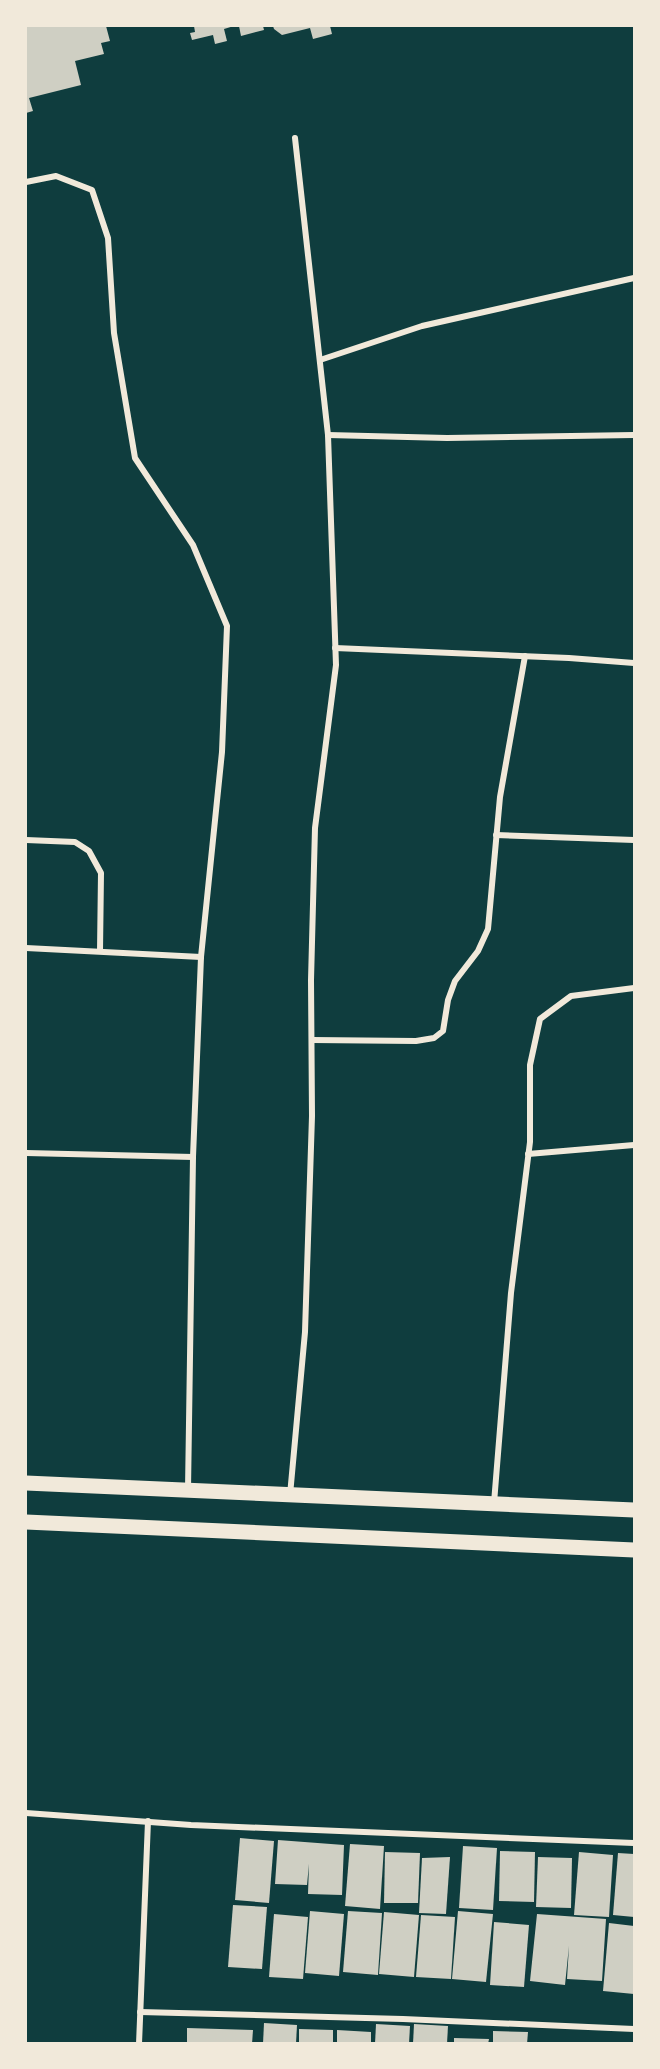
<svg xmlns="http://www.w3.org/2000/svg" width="660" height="2069" font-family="Signika,sans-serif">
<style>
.building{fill:#cfcfc3}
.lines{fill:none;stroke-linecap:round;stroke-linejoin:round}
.minor{stroke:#f1e9da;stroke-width:6}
.primary{stroke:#f1e9da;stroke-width:15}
</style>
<rect width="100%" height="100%" fill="#0f3d3e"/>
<g class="building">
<polygon points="26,26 106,26 110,41 101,43 104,54 75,61 81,85 29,98 33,111 26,113"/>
<polygon points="194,26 234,26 224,29 227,41 215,44 213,35 192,40 190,33 195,32"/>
<polygon points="239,26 263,26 264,30 241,36"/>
<polygon points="273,26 330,26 332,34 313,39 310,28 282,35 274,29"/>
<polygon points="240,1838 274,1841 269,1903 235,1900"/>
<polygon points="278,1840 344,1845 342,1895 308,1894 309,1864 307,1885 275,1884"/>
<polygon points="350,1844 384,1846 380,1909 345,1906"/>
<polygon points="463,1846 497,1848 493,1910 459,1908"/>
<polygon points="500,1851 535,1852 534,1902 499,1901"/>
<polygon points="385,1852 420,1853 418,1903 384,1903"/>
<polygon points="579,1852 613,1855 609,1917 574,1915"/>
<polygon points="618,1853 634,1854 634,1917 613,1915"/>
<polygon points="450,1857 446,1914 419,1913 422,1858"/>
<polygon points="538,1857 572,1858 571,1908 536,1907"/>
<polygon points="233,1905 267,1907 262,1969 228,1967"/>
<polygon points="310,1911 344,1914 339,1976 305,1973"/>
<polygon points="348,1911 382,1913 378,1975 343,1972"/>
<polygon points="458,1911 493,1914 486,1982 452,1979"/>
<polygon points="384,1912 419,1915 414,1977 379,1974"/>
<polygon points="274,1914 308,1917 303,1979 269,1977"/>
<polygon points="537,1914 606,1919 602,1981 567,1979 569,1946 565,1985 530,1981"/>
<polygon points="421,1915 455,1917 451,1979 416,1977"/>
<polygon points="494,1922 529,1925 524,1987 490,1985"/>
<polygon points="609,1923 634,1926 634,1994 603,1991"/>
<polygon points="264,2023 297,2025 296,2044 263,2044"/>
<polygon points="376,2024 410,2026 409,2044 375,2044"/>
<polygon points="414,2024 448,2026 447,2044 413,2044"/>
<polygon points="187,2028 253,2030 252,2044 187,2044"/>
<polygon points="299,2029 333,2030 333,2044 299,2044"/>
<polygon points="337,2030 371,2032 371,2044 337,2044"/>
<polygon points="493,2031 528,2032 527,2044 493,2044"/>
<polygon points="454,2038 489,2039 488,2044 454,2044"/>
</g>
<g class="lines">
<g class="minor">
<polyline points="26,182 56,176 92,190 108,238 114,333 135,458 193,545 227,626 222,752 201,957 193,1157 188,1490"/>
<polyline points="320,360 422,326 634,278"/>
<polyline points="328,435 447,438 634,435"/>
<polyline points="335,648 569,658 634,663"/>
<polyline points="496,835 634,840"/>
<polyline points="26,840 75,842 89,851 101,873 100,951"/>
<polyline points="26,948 201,957"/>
<polyline points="312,1040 416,1041 434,1038 443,1031 448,1000 455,981 478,951 488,929 500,797 525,656"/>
<polyline points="26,1153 193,1157"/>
<polyline points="528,1154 634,1145"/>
<polyline points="290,1495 305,1332 312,1116 311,980 315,828 336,665 328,435 295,138"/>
<polyline points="494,1503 511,1293 530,1142 530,1065 540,1019 571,996 634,988"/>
<polyline points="26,1813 191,1825 634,1843"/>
<polyline points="140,2012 403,2019 634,2029"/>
<polyline points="139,2044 148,1821"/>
</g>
<g class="primary">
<polyline points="26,1483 634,1510"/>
<polyline points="26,1522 634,1550"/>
</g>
</g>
<rect width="660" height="2069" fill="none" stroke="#f1e9da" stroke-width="54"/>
</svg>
